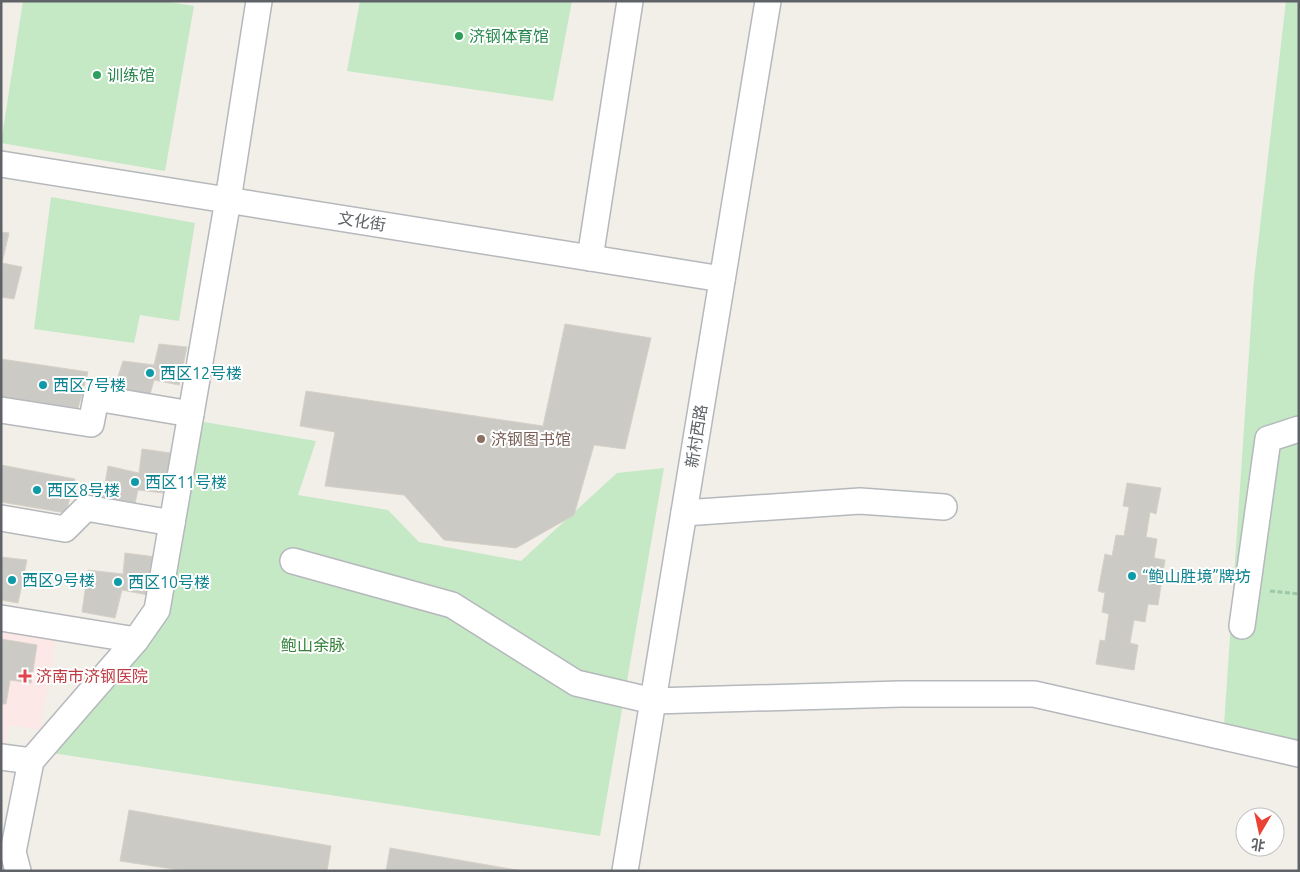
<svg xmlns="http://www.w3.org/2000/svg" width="1300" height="872" font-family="Ubuntu,'Noto Sans SC',sans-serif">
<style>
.medical{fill:#fce8e6}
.green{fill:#c5e8c5}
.building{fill:#cccac5;stroke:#d6d1c6}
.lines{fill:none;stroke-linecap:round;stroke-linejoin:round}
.minor-casing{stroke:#b5b8bc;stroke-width:28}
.path{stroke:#9cc7a9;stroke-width:3;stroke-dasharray:5 2.5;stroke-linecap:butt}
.minor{stroke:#fff;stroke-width:25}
.leisure-dot{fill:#2e9e5b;stroke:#fff;stroke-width:2}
.culture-dot{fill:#0f9aa8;stroke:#fff;stroke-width:2}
.education-dot{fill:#8d6e63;stroke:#fff;stroke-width:2}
.health-dot{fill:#e0444e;stroke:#fff;stroke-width:2}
.labels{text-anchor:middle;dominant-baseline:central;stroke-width:4;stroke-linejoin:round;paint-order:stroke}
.leisure-label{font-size:16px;fill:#27864d;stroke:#fff;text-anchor:start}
.street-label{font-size:16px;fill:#5f6368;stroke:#fff}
.culture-label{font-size:16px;fill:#0d838f;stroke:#fff;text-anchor:start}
.education-label{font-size:16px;fill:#785e54;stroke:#fff;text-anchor:start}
.park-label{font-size:16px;fill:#348238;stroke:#fff}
.health-label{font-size:16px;fill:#be3a42;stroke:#fff;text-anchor:start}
</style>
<rect width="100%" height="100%" fill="#f1efe8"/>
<polygon class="medical" points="1,618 58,627 40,730 9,725 1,765"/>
<g class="green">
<polygon points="23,1 163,1 194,6 165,171 1,143"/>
<polygon points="360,1 572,1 553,101 347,71"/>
<polygon points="1286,1 1299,1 1299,746 1224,726 1254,279"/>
<polygon points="51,197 195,223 179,321 140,315 134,343 34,329"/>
<polygon points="198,421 316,441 298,495 388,510 419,542 521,561 617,473 664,468 600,836 52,753 171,604"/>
</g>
<g class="building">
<polygon points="1,232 9,233 2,263 22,267 14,299 1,297"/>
<polygon points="565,324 651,338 625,449 594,445 574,515 516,548 444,540 404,495 325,486 335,432 300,426 306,391 543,426"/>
<polygon points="159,344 187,347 179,385 154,380 148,402 111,398 123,361 154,365"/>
<polygon points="1,359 88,372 78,408 1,397"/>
<polygon points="142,449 171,453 163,493 138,490 133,512 101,506 108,466 139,473"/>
<polygon points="1,465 75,479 66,513 1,502"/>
<polygon points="1127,483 1161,488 1156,514 1150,512 1146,537 1157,539 1154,558 1165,560 1158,605 1148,604 1145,622 1134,620 1130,643 1138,645 1134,670 1096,664 1100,640 1105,641 1109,614 1102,612 1105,593 1098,591 1105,554 1112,556 1116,535 1124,536 1129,507 1123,506"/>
<polygon points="125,553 156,557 148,595 122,590 115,618 82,612 88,570 123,574"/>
<polygon points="1,557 27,560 18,603 1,600"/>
<polygon points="1,639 37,645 31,683 10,680 6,704 1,704"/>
<polygon points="129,810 331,846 327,871 186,871 120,861"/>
<polygon points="390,848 522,871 386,871"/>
</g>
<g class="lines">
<defs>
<g id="minor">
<polyline points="1,164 722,279"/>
<polyline points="590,258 630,1"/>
<polyline points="1,410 91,424 96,398 191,414"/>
<polyline points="684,513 860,501 944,507"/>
<polyline points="1,518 65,529 86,508 172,523"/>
<polyline points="293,561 452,605 576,683 653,701 900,694 1034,694 1299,754"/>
<polyline points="1,618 136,640"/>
<polyline points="1242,626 1268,439 1299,429"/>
<polyline points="1,757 31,761"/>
<polyline points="18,871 13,852 31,761 136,640 157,610 228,200 259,1"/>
<polyline points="625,871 768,1"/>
</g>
</defs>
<use href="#minor" class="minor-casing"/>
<polyline class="path" points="1270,591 1299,594"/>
<use href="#minor" class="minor"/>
</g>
<g class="leisure-dot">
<circle cx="459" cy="36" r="5"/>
<circle cx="97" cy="75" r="5"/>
</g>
<g class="culture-dot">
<circle cx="150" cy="373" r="5"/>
<circle cx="43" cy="385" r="5"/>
<circle cx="135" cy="482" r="5"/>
<circle cx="37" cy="490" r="5"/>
<circle cx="1132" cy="576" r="5"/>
<circle cx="12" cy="580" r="5"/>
<circle cx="118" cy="582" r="5"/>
</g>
<circle class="education-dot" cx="481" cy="439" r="5"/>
<path class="health-dot" d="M22.5 668.5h5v5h5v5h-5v5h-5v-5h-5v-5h5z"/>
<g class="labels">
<g class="leisure-label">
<text x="469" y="36">济钢体育馆</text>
<text x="107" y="75">训练馆</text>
</g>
<g class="street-label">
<text transform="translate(362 221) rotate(9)">文化街</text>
<text transform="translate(696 436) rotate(-81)">新村西路</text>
</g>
<g class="culture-label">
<text x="160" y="373">西区12号楼</text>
<text x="53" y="385">西区7号楼</text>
<text x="145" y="482">西区11号楼</text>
<text x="47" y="490">西区8号楼</text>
<text x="1142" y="576">“鲍山胜境”牌坊</text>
<text x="22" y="580">西区9号楼</text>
<text x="128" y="582">西区10号楼</text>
</g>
<g class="education-label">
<text x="491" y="439">济钢图书馆</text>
</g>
<g class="park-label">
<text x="313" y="645">鲍山余脉</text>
</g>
<g class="health-label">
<text x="36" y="676">济南市济钢医院</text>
</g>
</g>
<rect width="1300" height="872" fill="none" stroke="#5f6368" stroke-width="5"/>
<g transform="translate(1260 832) rotate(189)"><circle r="24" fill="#ffffff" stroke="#bfc1c3"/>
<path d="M0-4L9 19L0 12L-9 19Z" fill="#ea4335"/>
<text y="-8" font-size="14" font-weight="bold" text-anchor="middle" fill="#5f6368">北</text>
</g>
</svg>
